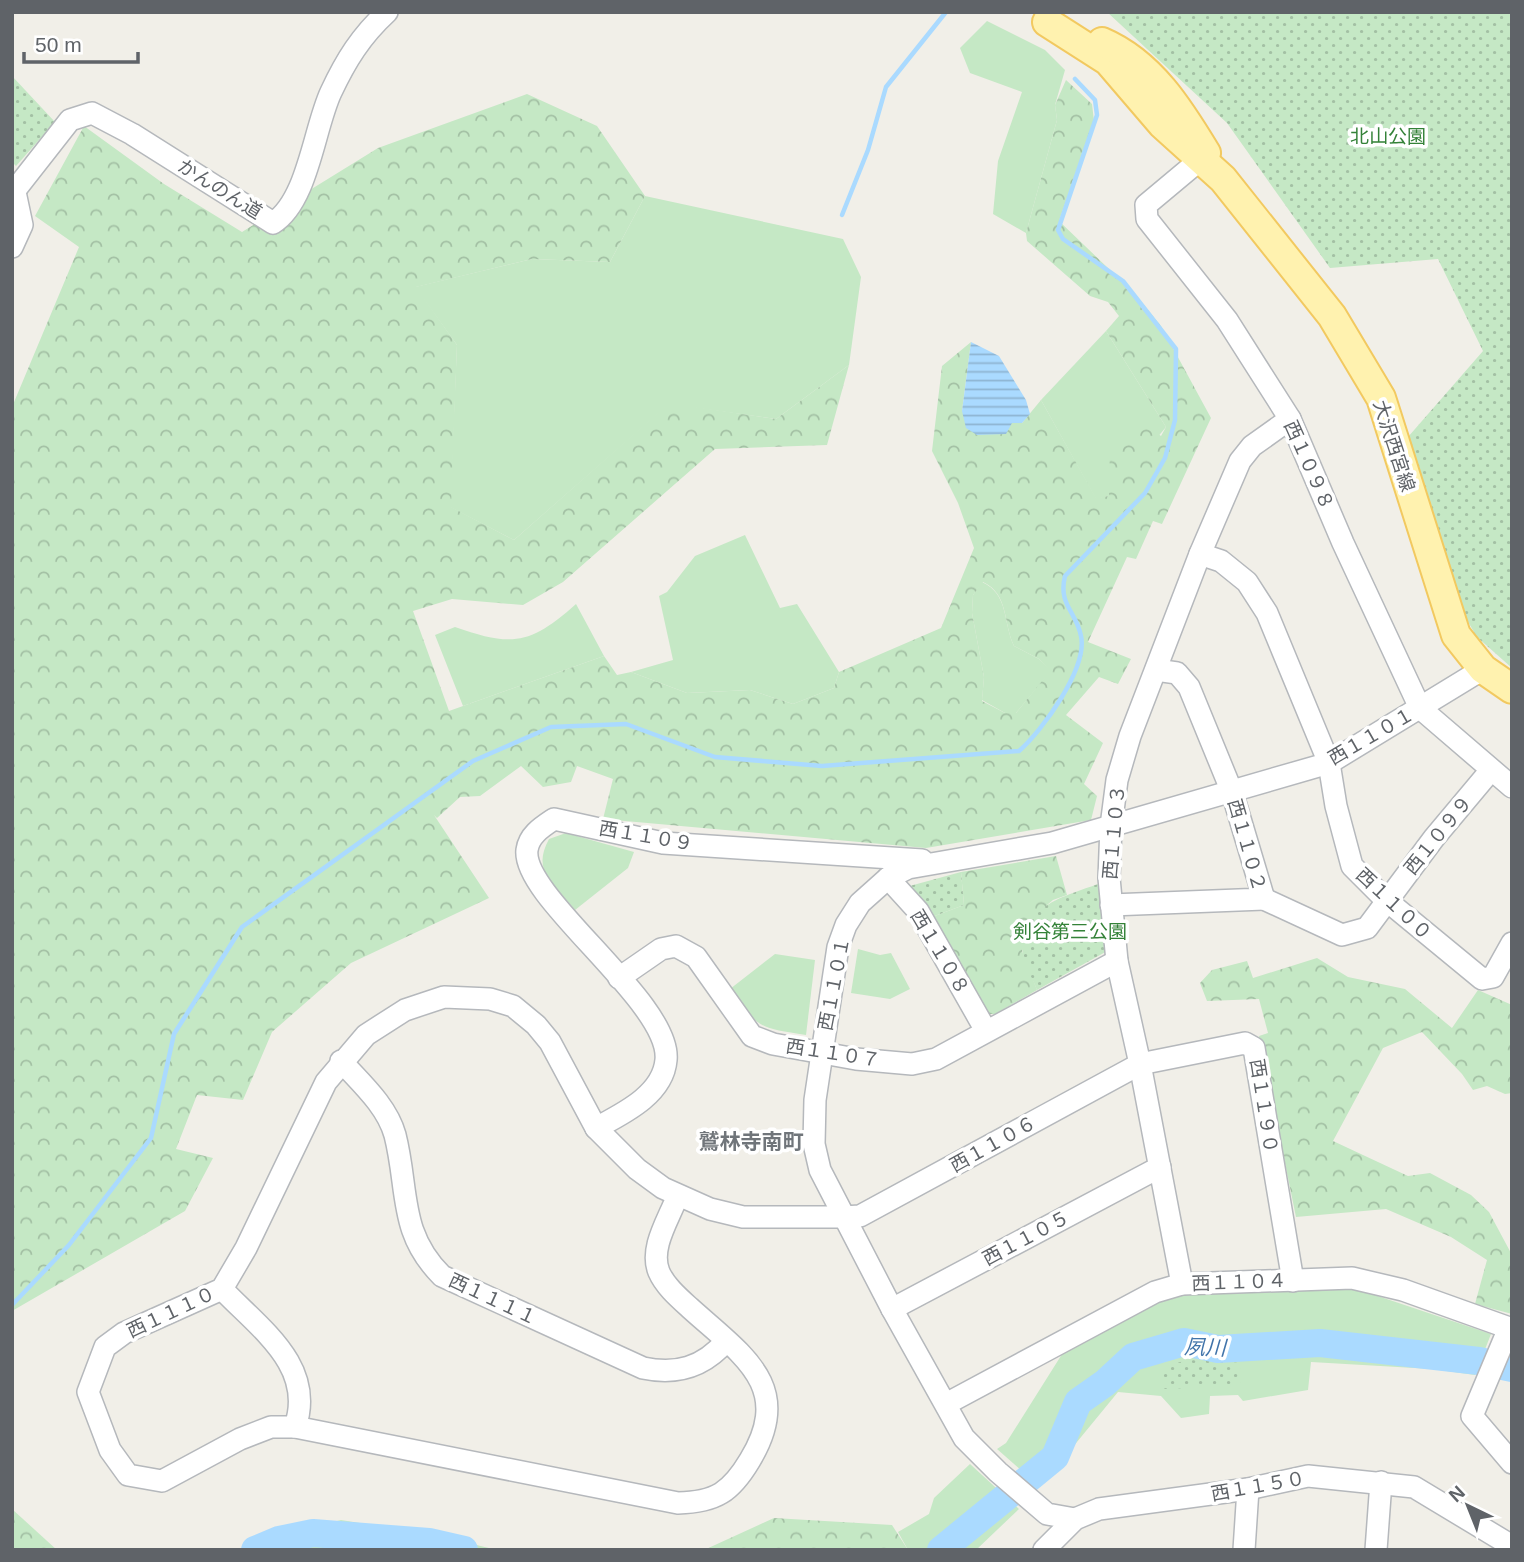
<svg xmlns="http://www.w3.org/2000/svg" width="1524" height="1562" font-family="Helvetica,'Noto Sans JP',sans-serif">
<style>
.grass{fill:#c5e8c5}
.forest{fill:url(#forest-crowns);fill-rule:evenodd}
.park{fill:url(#park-dots)}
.water{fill:url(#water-rules)}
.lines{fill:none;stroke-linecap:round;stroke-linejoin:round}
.stream{stroke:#aadaff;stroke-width:4.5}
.river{stroke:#aadaff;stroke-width:28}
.minor-casing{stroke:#b5b8bc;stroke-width:24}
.major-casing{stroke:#f2c960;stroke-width:32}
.minor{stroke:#fff;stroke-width:21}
.major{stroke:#fff2af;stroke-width:28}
.labels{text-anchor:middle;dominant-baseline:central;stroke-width:7;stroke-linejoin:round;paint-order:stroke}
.park-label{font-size:19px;fill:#348238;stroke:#fff}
.street-label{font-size:19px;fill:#5f6368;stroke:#fff}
.neighbourhood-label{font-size:21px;font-weight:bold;fill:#70757a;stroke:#fff}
.water-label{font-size:21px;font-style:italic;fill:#4174aa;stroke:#fff}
</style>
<defs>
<pattern id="forest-crowns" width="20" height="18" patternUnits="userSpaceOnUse" patternTransform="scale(1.75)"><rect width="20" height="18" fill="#c5e8c5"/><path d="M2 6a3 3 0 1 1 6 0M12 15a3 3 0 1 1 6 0" fill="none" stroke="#a3c0a4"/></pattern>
<pattern id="park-dots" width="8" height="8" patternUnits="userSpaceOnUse" patternTransform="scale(1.75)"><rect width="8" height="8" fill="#c5e8c5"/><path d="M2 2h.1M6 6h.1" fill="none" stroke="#a3c0a4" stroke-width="1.8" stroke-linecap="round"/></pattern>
<pattern id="water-rules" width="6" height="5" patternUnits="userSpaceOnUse" patternTransform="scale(1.75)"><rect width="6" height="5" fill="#aadaff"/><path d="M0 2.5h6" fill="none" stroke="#8eb4d2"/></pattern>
</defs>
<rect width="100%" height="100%" fill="#f1efe8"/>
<g class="grass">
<polygon points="987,21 1045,50 1065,70 1055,105 1057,120 1026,233 993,214 998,161 1022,92 970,73 960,48"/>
<polygon points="645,196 843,239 861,277 849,365 776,419 669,404 514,540 450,507 457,345 415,287 532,259 610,262"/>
<polygon points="1106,331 1166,427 1109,496 1096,499 1041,400"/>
<polygon points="745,535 780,608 797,604 839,672 834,688 793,704 750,690 687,693 631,672 673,660 659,596 667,592 695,556"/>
<path d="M 982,582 C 1009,594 1003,623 1014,646 L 1039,659 L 1051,671 L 1016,713 L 1005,713 L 982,700 L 984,677 L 972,613 L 973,595 Z"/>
<path d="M 576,604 L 604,656 L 463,706 L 435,635 L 455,627 C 512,647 530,645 576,604 Z"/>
<path d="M 566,833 L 634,852 L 628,868 L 575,910 C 554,884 531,872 549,839 Z"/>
<polygon points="858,949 880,955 891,953 910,989 890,999 851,993"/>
<path d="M 775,954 L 815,960 L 806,1035 C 758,1028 758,1028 730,989 Z"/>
<polygon points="1351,1287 1491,1334 1475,1375 1432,1369 1311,1362 1308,1390 1243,1401 1238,1395 1210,1396 1209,1414 1181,1418 1161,1396 1118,1392 1040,1487 997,1449 1006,1443 1064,1351 1154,1298 1181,1294"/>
<polygon points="970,1464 1019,1509 976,1550 908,1550 898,1532 929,1514 934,1498"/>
</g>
<g class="forest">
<path d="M 1066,80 L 1092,104 L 1094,121 L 1059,221 L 1135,294 L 1161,326 L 1211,418 L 1162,524 L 1153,521 L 1136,559 L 1127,557 L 1088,642 L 1131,659 L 1118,684 L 1099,677 L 1066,715 L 1103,743 L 1084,784 L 1097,796 L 1091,820 L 926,848 L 603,819 L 613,779 L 577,766 L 571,782 L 543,787 L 521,766 L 480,796 L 460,797 L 437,818 L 434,815 L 489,898 L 351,963 L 272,1032 L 243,1100 L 197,1095 L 176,1149 L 213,1158 L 185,1211 L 12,1311 L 12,407 L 79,247 L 35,216 L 84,126 L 164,184 L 242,232 L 378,148 L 527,94 L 597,126 L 645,196 L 610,262 L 532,259 L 416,287 L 457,345 L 451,507 L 514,540 L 669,403 L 776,419 L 849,365 L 827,445 L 715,449 L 563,582 L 523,605 L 452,599 L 413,611 L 449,711 L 604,656 L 617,675 L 631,672 L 687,693 L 750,690 L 793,704 L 834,688 L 839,672 L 941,628 L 974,548 L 958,503 L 932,451 L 942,366 L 971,342 L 962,411 L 1012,423 L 1022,423 L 1041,400 L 1096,498 L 1109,496 L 1110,443 L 1141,421 L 1161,436 L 1166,427 L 1106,331 L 1119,316 L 1108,302 L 1090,296 L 1027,241 L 1026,233 L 1057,120 L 1055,105 ZM 983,582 C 1009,594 1003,623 1014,646 L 1039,659 L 1050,671 L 1016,713 L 1005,713 L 982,701 L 984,677 L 972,613 L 973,595 Z"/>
<polygon points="1056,856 1067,895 1053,900 1034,916 1022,951 1037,990 995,1014 985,1014 932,917 964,905 961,872"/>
<polygon points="1317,958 1348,977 1405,989 1452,1028 1478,990 1512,1005 1512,1093 1505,1094 1487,1086 1473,1090 1462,1074 1422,1032 1383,1048 1333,1141 1408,1176 1430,1173 1471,1195 1489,1212 1512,1255 1512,1314 1475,1304 1487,1260 1451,1237 1386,1209 1296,1217 1259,1036 1268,1033 1259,999 1207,1001 1200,983 1212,970 1247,961 1253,978"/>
<polygon points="12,1509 57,1550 12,1550"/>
<polygon points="774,1518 892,1525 908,1550 704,1550"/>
<polygon points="341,1520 440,1536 497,1550 240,1550 254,1542"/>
</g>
<g class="park">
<polygon points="1107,12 1512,12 1512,668 1477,637 1454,598 1408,437 1483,351 1438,259 1330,268 1227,123"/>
<polygon points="12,76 55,122 16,166 12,162"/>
<polygon points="961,872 964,905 932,917 906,887"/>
<path d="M 1101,883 L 1109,950 L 1037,990 C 1032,977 1023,962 1022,948 C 1019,906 1071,894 1101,883 Z"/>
<polygon points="1190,1360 1241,1363 1241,1386 1163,1389 1161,1366"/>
</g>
<polygon class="water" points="971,342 999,356 1026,400 1030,414 1022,423 1012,423 1006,434 977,435 966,428 962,411"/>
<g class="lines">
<g class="stream">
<polyline points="842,215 868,150 886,87 946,12"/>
<path d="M 12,1305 L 69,1245 L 151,1138 L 174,1034 L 242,927 L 473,761 L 551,727 L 626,724 L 715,757 L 822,766 L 1019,751 C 1042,731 1088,668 1081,636 C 1076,611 1058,605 1065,576 L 1145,493 L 1165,458 L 1175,420 L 1176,349 L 1123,281 L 1063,239 L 1058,230 L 1097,115 L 1095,100 L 1075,79"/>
</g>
<g class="river">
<polyline points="255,1550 279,1540 313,1533 429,1542 464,1550"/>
<polyline points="941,1550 1055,1457 1078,1402 1105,1383 1133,1357 1184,1342 1218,1349 1320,1343 1479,1361 1512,1368"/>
</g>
<defs>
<g id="minor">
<polyline points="1207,154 1146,205 1147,219 1227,320 1290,419 1343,543 1420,708 1512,787"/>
<path d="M 12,194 L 70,120 L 92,113 L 132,134 L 273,223 C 308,201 314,128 331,92 C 346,60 361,36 387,12"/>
<polyline points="12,247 22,225 15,192"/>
<polyline points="1200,554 1221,561 1247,582 1267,613 1329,763 1336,806 1352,866 1386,900 1482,979 1493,977 1512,943"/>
<polyline points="888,878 918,911 985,1029"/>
<polyline points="1264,899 1342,935 1367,928 1434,838 1491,770"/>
<polyline points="1111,905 1264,899 1232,792 1189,687 1177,673 1156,670"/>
<polyline points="619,978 661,949 676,946 696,957 752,1036 773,1044 856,1059 912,1064 936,1059 1117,961"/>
<path d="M 341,1061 C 361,1083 387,1106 395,1135 C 409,1190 398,1232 442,1276 L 643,1368 C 676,1375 703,1368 726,1341"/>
<path d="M 596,1128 C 622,1114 663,1095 666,1060 C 672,1003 521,897 527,850 C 529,835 542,827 554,819 L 663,843 L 922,860"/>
<path d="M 677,1197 C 669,1219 649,1248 659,1272 C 665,1286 679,1298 690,1308 C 742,1355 795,1386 750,1460 C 731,1492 716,1502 678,1503 L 295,1427 L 271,1427 L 240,1439 L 162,1481 L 128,1475 L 110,1450 L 88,1392 L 105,1347 L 124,1333 L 222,1289 L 246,1248 L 326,1082 L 366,1035 L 405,1010 L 444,997 L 490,999 L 513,1006 L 536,1025 L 550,1042 L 596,1128 L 637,1169 L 663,1188 L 710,1209 L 743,1217 L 843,1217 L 860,1216 L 1140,1064 L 1245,1043 L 1254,1048 L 1293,1281"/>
<polyline points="1182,1284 1140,1064 1117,961 1109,878 1111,826 1117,780 1130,736 1200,554 1240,461 1252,446 1290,419"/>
<path d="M 222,1289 C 260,1329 316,1366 295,1427"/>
<polyline points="892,1309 1160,1167"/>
<polyline points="1509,1328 1472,1416 1512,1463"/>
<polyline points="946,1404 1155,1292 1182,1284 1352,1278 1403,1290 1512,1329"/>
<polyline points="1075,1519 1047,1514 998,1472 964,1438 892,1309 820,1170 814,1144 815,1100 838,947 846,925 860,903 888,878 908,868 1052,843 1329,763 1483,669"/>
<polyline points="1044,1550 1075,1519 1099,1509 1248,1489 1308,1476 1414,1487 1512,1546"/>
<polyline points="1244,1550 1248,1489"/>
<polyline points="1376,1550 1381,1482"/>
</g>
<g id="major">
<polyline points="1047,22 1108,61 1162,124 1223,179 1332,316 1381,398 1456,635 1483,669 1512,689"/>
<path d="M 1102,42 C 1151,63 1180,110 1206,153"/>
</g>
</defs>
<use href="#minor" class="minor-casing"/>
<use href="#major" class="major-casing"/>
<use href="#minor" class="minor"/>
<use href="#major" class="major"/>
</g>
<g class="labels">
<g class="park-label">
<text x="1388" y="136">北山公園</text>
<text x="1070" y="931">剣谷第三公園</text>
</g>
<g class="street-label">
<text transform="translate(220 189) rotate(32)">かんのん道</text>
<text transform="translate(1394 446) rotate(72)">大沢西宮線</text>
<text transform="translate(1309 465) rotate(66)">西１０９８</text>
<text transform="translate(1371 736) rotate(-30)">西１１０１</text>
<text transform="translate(1114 832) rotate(-85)">西１１０３</text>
<text transform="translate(1438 835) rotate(-51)">西１０９９</text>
<text transform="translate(646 836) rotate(10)">西１１０９</text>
<text transform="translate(1247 845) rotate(74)">西１１０２</text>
<text transform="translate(1394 904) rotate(43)">西１１００</text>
<text transform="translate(940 952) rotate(59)">西１１０８</text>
<text transform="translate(834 984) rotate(-79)">西１１０１</text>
<text transform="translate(833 1053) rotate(9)">西１１０７</text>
<text transform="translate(1264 1106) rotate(81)">西１１９０</text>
<text transform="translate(993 1144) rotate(-29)">西１１０６</text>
<text transform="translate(1026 1238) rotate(-28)">西１１０５</text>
<text transform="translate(1239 1282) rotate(-2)">西１１０４</text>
<text transform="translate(493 1299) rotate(25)">西１１１１</text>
<text transform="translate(171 1312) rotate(-25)">西１１１０</text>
<text transform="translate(1258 1486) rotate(-10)">西１１５０</text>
</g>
<g class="neighbourhood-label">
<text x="751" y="1141">鷲林寺南町</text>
</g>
<g class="water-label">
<text transform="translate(1205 1347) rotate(2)">夙川</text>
</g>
</g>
<rect width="1524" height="1562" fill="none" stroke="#5f6368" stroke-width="28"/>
<g transform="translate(1468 1506) rotate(317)" stroke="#ffffff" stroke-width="5" paint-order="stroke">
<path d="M0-5L12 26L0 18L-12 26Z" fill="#5f6368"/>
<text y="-10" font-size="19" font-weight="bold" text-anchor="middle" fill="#5f6368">N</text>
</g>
<path d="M24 52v10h114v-10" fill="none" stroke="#5f6368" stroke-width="3.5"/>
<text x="35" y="52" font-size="21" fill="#5f6368" stroke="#ffffff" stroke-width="5" paint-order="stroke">50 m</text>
</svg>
